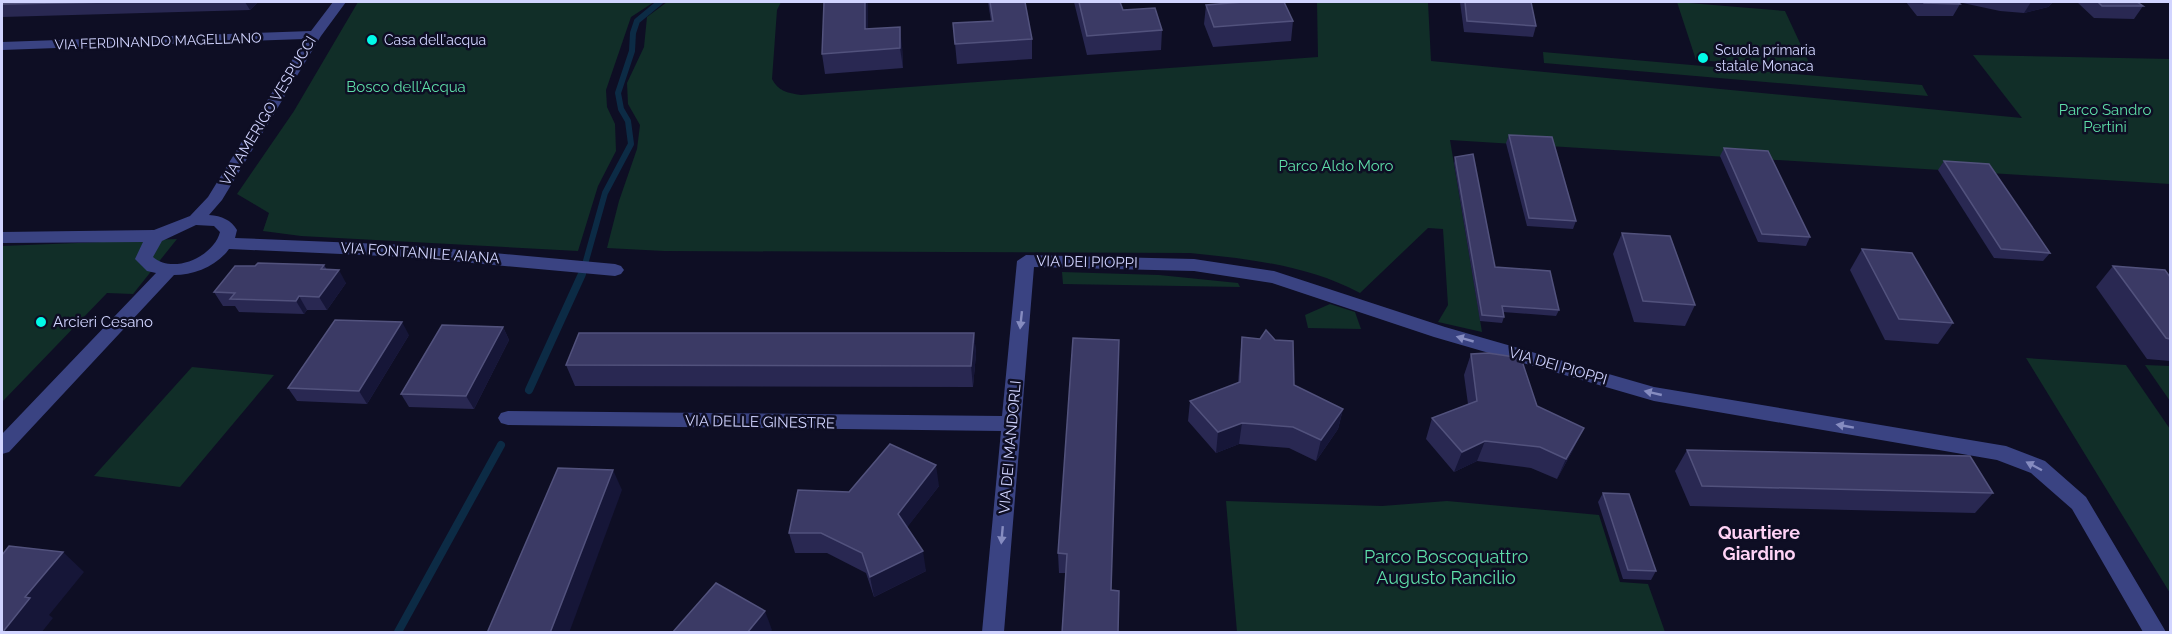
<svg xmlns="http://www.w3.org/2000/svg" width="2172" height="634" font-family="Raleway,sans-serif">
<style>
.green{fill:#112e28}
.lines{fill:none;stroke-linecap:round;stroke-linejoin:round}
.stream-far1{stroke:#0c2b45;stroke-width:6}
.stream{stroke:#0c2b45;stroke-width:8}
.minor{fill:#3a4382;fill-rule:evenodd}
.wall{fill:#292852}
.shaded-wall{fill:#161638}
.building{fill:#3b3a65;stroke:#52527d;stroke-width:1.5}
.oneway{fill:#868cc0}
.poi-dot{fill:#02fae8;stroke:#0e0e24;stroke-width:2}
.labels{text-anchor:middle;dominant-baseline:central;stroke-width:5;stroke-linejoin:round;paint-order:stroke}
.far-poi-label{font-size:14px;fill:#d1d4ff;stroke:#0e0e24;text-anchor:start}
.far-street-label{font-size:14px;fill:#d1d4ff;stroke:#0e0e24}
.park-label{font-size:15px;fill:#5edea8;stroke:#0e0e24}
.street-label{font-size:15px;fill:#d1d4ff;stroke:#0e0e24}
.poi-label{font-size:15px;fill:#d1d4ff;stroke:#0e0e24;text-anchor:start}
.quarter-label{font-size:18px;font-weight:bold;fill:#ffd3f6;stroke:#0e0e24}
.near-park-label{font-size:18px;fill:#5edea8;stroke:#0e0e24}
</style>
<rect width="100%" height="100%" fill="#0e0e24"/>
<g class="green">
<polygon points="358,2 654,2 631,17 606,90 607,107 615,124 616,151 598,186 578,251 301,236 263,231 269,213 237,194 294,111"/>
<path d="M 667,2 L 781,2 L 777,10 L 772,79 C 778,91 787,93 801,95 L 1318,57 L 1317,2 L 1428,2 L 1431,61 L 2022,118 L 1973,55 L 2170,59 L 2170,184 L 1450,140 L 1482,332 L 1438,322 L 1448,305 L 1443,229 L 1428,228 L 1360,293 C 1307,265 1249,259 1190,253 L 664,251 L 607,248 L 619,201 L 637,149 L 640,125 L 628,104 L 627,83 L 644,47 L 647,17 Z"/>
<polygon points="1677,2 1785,11 1812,69 1696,60"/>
<polygon points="1543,52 1922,85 1928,96 1544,63"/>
<polygon points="177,239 133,294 107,293 2,402 2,246"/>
<polygon points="1062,272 1159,275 1238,283 1240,287 1063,284"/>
<polygon points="1330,304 1355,312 1361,329 1308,328 1305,315"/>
<polygon points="2026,358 2126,365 2170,429 2170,593"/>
<polygon points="2145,365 2170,366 2170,401"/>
<polygon points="192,367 274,375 180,487 94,476"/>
<polygon points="1226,501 1382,506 1447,501 1599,515 1620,582 1648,584 1665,632 1237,632"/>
</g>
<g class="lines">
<polyline class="stream-far1" points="582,275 605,193 631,144 628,121 621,109 618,93 632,51 633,33 637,21 660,2"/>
<g class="stream">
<polyline points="529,390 582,274"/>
<polyline points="398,632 501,445"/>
</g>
<g class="minor">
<path d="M 333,2 L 346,2 L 321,36 L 222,200 L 209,215 C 222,216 231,220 237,230 L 235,238 L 407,245 L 615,264 L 621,266 L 624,270 L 621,274 L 615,276 L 407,257 L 229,249 C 217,266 194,275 174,275 L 9,452 L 2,454 L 2,434 L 156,273 L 147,271 L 135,259 L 143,242 L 2,243 L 2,232 L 154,230 L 190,216 L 208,197 L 305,39 L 2,50 L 2,42 L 311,31 ZM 196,225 L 214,226 L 220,232 C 214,256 174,275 153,257 L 162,241 Z"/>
<polygon points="1026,255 1194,259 1274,271 1445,327 1654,387 2006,446 2045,461 2086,497 2166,632 2143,632 2072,509 2031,473 1997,460 1654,401 1434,337 1272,283 1194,271 1034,267 1004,632 982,632 1001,431 508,425 501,423 498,418 501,413 508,411 1002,416 1017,261"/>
</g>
</g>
<g class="wall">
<polygon points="2,2 258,2 250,10 2,17"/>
<polygon points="868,2 868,29 902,46 903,68 825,74 822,54"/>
<polygon points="988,2 1025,2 1032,39 1032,59 957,64 953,23 991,21"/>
<polygon points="1074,2 1120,2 1123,10 1162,30 1161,50 1087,55"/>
<polygon points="1233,2 1284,2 1293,21 1291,41 1213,47 1204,24 1206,5 1233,3"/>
<polygon points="1460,2 1531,2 1536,26 1533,37 1464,32"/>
<polygon points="1906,2 2053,2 2048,7 2024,13 2000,11 1958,2 1960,4 1953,16 1917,16"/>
<polygon points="2077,2 2137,2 2143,6 2134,19 2094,18"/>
<polygon points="1509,135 1576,221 1573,229 1527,226 1506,143"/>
<polygon points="1724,148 1810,237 1806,246 1758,242 1720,156"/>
<polygon points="1455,157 1495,267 1559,310 1556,316 1503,312 1504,317 1502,323 1480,321 1454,163"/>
<polygon points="1944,161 2050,253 2043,261 1994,258 1938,170"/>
<polygon points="1622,233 1695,305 1685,326 1634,322 1613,254"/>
<polygon points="1862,249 1953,323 1938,344 1885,340 1850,270"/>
<polygon points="324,265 327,270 346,283 327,310 307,310 304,314 239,312 235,306 223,306 214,292 255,266"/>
<polygon points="2113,266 2170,277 2170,361 2147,359 2096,287"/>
<polygon points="503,327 509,340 474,409 409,407 401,394"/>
<polygon points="974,333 976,354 973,387 575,386 566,365"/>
<polygon points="409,335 367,404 297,401 288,388"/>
<polygon points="1242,337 1294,385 1343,409 1338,429 1316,461 1289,448 1239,444 1216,453 1188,421 1190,401 1238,383 1240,357"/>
<polygon points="1073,338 1111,590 1118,633 1065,573 1059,573 1058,553"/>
<polygon points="1471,354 1537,406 1574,448 1557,479 1531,468 1477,461 1454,472 1426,439 1432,418 1468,404 1464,375"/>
<polygon points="1687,450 1993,493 1975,513 1690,506 1675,471"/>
<polygon points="939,486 907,527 926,571 874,597 866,573 827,553 795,553 789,533 849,492"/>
<polygon points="1603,493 1656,571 1651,580 1623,579 1598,502"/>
</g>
<g class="shaded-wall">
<polygon points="245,2 258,2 250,10"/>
<polygon points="865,2 868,2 868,49 865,29"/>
<polygon points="2031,2 2053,2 2048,7 2024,13"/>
<polygon points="900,27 902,46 903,68 900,48"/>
<polygon points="339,270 346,283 327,310 319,297"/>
<polygon points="299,296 307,310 304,314 296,301"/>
<polygon points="402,322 409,335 367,404 359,391"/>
<polygon points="503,327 509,340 474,409 466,396"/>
<polygon points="974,333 976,354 973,387 971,366"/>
<polygon points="1343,409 1338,429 1316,461 1321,440"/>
<polygon points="1242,423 1239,444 1216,453 1218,432"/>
<polygon points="1584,428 1574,448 1557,479 1566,459"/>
<polygon points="1485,441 1477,461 1454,472 1462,452"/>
<polygon points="936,465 939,486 902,534 898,514"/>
<polygon points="613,470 622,490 569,633 550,633"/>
<polygon points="923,551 926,571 874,597 870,577"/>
<polygon points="63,552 84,572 49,615 53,618 41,633 2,633 25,597"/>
<polygon points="765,611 772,630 770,633 747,633"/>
</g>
<g class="building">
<polygon points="2,2 112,2 2,4"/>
<polygon points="824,2 865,2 865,29 900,27 900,48 822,54"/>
<polygon points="990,2 1025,2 1032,39 955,44 953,23 993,21"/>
<polygon points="1079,2 1120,2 1123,10 1155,8 1162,30 1087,36"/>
<polygon points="1243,2 1284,2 1293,21 1214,27 1206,5"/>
<polygon points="1465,2 1531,2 1536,26 1467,21"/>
<polygon points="1923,2 1958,2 1960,4 1924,3"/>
<polygon points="2098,2 2137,2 2143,6 2102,6"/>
<polygon points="1509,135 1552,137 1576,221 1529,218"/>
<polygon points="1724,148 1768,151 1810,237 1762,234"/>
<polygon points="1473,154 1495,267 1550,271 1559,310 1502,306 1504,317 1482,315 1455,157"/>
<polygon points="1944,161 1989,164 2050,253 2001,249"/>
<polygon points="1622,233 1670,236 1695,305 1643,301"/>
<polygon points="1862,249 1912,253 1953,323 1899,319"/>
<polygon points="258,263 324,265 321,269 339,270 319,297 299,296 296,301 230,299 235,293 214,292 235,266 255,266"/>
<polygon points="2113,266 2165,270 2170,277 2170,339 2166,338"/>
<polygon points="335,320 402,322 359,391 288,388"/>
<polygon points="442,325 503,327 466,396 401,394"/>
<polygon points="1266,330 1275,340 1293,341 1294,385 1343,409 1321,440 1293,427 1242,423 1218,432 1190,401 1240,382 1242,337 1260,339"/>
<polygon points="579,333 974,333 971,366 566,365"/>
<polygon points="1073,338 1119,340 1111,590 1119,591 1118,633 1062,633 1067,554 1058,553"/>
<polygon points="1488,353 1521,358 1537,406 1584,428 1566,459 1540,447 1485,441 1462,452 1432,418 1477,401 1471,354"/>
<polygon points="890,444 936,465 898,514 923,551 870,577 862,553 821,533 789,533 798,490 849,492"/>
<polygon points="1687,450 1970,456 1993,493 1702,486"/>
<polygon points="558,468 613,470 550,633 487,633"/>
<polygon points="1603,493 1629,494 1656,571 1628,570"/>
<polygon points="9,546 63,552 25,597 30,598 2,633 2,555"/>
<polygon points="716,583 765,611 747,633 672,633"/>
</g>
<defs><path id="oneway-solid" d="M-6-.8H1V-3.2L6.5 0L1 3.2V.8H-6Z" transform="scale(1.5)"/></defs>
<g class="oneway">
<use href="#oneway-solid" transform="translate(1021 320) rotate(96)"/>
<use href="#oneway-solid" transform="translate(1465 339) rotate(-164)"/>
<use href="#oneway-solid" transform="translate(1653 393) rotate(-167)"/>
<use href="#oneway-solid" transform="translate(1845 426) rotate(-170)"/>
<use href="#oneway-solid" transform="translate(2034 466) rotate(-152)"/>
<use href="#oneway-solid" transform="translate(1002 535) rotate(95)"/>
</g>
<g class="poi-dot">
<circle cx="372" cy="40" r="6"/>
<circle cx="1703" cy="58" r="6"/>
<circle cx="41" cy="322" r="6"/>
</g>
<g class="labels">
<g class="far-poi-label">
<text x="384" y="40">Casa dell'acqua</text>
<text x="1715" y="50">Scuola primaria<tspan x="1715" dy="16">statale Monaca</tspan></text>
</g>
<g class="far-street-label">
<text transform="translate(158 41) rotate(-2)">VIA FERDINANDO MAGELLANO</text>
</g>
<g class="park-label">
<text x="406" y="87">Bosco dell'Acqua</text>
<text x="2105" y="110">Parco Sandro<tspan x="2105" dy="17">Pertini</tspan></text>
<text x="1336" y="166">Parco Aldo Moro</text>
</g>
<g class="street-label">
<text transform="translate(268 111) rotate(-59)">VIA AMERIGO VESPUCCI</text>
<text transform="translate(420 253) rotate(4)">VIA FONTANILE AIANA</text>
<text transform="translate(1087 262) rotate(1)">VIA DEI PIOPPI</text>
<text transform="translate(1558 366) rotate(16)">VIA DEI PIOPPI</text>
<text transform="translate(760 422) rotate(1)">VIA DELLE GINESTRE</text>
<text transform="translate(1010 447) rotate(-85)">VIA DEI MANDORLI</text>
</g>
<g class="poi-label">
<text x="53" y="322">Arcieri Cesano</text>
</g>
<g class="quarter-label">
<text x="1759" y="532">Quartiere<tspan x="1759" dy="21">Giardino</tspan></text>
</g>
<g class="near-park-label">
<text x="1446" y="556">Parco Boscoquattro<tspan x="1446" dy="21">Augusto Rancilio</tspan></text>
</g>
</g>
<rect width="2172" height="634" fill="none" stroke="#d1d4ff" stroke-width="6"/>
</svg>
